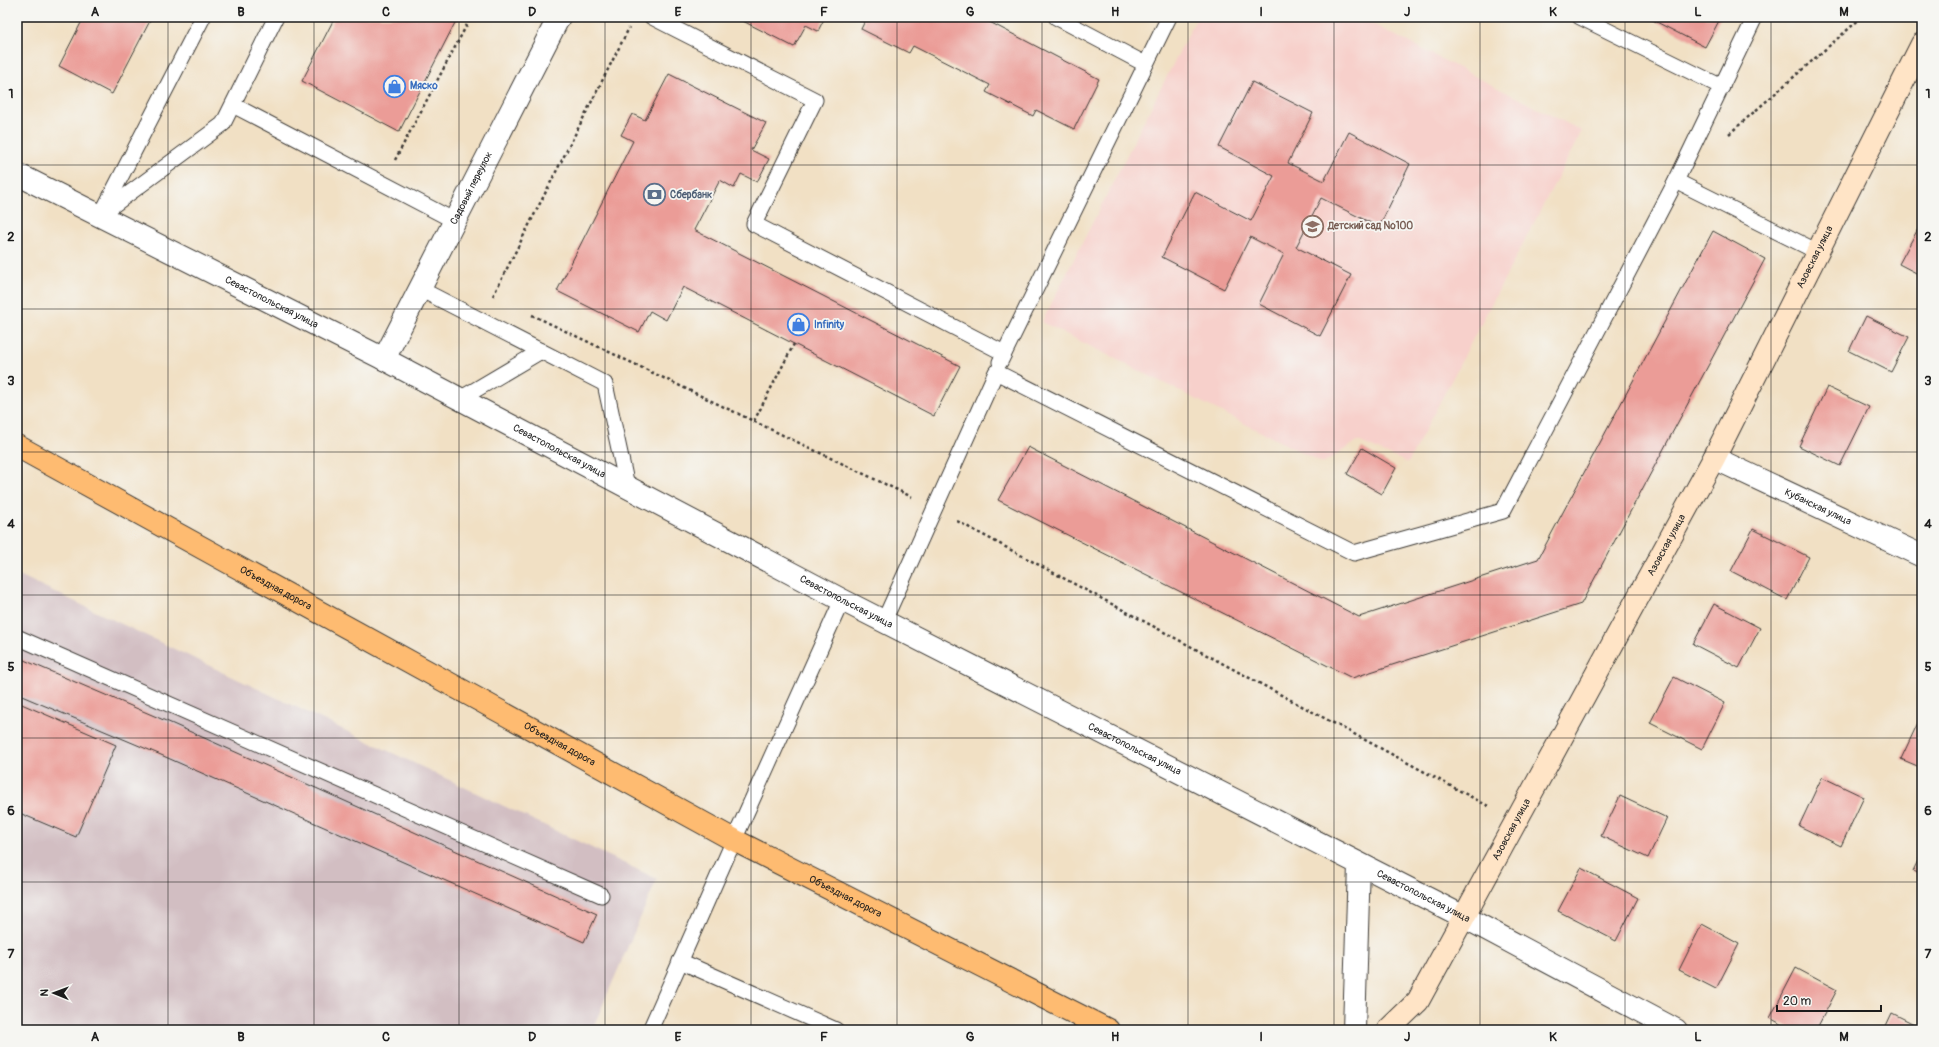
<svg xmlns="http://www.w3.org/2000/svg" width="1939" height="1047" font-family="Pangolin,sans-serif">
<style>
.built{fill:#f7d0cb}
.industrial{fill:#d2bec2}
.building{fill:#eb9c97}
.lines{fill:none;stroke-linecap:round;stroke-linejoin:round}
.lane-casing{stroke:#3c3935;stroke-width:17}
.street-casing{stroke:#3c3935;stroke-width:24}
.secondary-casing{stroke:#3c3935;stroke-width:24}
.primary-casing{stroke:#3c3935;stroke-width:24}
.path{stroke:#3c3935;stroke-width:2.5;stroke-dasharray:3 3;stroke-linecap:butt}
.lane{stroke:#fff;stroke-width:15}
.street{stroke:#fff;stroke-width:22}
.secondary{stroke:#ffe4c6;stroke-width:22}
.primary{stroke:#febb71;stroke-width:22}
.grid{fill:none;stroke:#1c1c1c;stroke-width:1;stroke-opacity:0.55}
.labels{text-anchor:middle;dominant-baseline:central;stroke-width:3.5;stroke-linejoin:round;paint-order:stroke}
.shop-label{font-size:10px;font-weight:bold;fill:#366cbe;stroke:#f6f6f2;text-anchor:start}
.street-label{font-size:10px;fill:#1c1c1c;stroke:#f6f6f2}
.service-label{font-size:10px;font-weight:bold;fill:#4e5e75;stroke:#f6f6f2;text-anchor:start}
.education-label{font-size:10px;font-weight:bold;fill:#785e54;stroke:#f6f6f2;text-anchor:start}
.neatline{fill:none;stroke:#1c1c1c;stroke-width:1.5}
.grid-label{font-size:13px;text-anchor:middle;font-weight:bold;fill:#1c1c1c}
</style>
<rect width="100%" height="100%" fill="#f6f6f2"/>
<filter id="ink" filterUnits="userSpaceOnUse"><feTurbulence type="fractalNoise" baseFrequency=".025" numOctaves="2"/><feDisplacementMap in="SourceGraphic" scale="8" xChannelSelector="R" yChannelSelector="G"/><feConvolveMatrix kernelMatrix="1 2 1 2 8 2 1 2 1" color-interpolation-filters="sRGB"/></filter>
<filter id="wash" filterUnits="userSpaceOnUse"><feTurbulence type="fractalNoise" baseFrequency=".012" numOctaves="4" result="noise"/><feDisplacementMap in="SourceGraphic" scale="16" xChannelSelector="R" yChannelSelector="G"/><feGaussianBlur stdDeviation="0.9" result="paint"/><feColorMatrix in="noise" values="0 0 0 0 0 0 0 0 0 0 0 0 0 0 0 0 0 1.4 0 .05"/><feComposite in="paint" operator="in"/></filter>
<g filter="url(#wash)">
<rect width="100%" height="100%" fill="#f1e0c4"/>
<polygon class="built" points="1197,17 1359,17 1582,131 1408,463 1358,441 1323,463 1042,322"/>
<polygon class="industrial" points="17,574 657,879 592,1030 17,1030"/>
<g id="blocks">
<g class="building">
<polygon points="80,17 152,17 112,94 59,66 83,19"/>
<polygon points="335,17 458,17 399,132 302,81"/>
<polygon points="735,17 825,17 818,31 806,25 794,47"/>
<polygon points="858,17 980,17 1099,79 1074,129 1036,110 1033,116 986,92 990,85 913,46 909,53 861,29 865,21"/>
<polygon points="1647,17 1721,17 1705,47"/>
<polygon points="669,74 766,123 751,150 769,159 757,182 741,174 734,188 720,180 694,230 960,366 934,416 683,287 666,320 650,311 639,332 557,291 633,141 621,135 632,114 645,120"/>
<polygon points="1252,82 1313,113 1288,163 1324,181 1349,132 1410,164 1379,227 1321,198 1296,247 1351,275 1320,336 1259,304 1284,254 1250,237 1224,289 1162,257 1195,192 1251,221 1274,176 1219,147"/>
<polygon points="1919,227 1922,228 1922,276 1899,264"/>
<polygon points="1713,231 1765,259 1581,604 1352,678 998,500 1028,447 1359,617 1538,559"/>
<polygon points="1866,316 1909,337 1891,372 1849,351"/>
<polygon points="1827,387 1869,407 1840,466 1799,446"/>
<polygon points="1362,448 1396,468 1382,494 1347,474"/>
<polygon points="1753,529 1809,557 1787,600 1731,571"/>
<polygon points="1714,604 1760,628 1739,668 1693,644"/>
<polygon points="17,657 173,724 597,914 584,942 161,755 17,694"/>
<polygon points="1674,677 1725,703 1702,749 1650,723"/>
<polygon points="17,702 116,745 76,837 17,812"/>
<polygon points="1922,714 1922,768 1901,759"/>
<polygon points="1822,777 1864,797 1841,846 1799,826"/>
<polygon points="1620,796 1667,818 1648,858 1601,836"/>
<polygon points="1922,852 1922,876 1913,871"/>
<polygon points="1581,868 1638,898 1616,941 1558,911"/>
<polygon points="1702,924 1739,944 1716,989 1679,970"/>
<polygon points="1796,968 1837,990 1816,1030 1792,1030 1770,1018"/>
<polygon points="1892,1013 1922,1028 1922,1030 1884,1030"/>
</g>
</g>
</g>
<g filter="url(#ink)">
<use href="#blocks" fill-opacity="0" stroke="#3c3935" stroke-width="1"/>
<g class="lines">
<defs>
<g id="lane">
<polyline points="652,17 815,100 754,224 1004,353"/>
<polyline points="1056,17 1145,64"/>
<polyline points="1580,17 1722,87"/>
<polyline points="233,105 455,221"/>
<polyline points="1676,181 1818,252"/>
<polyline points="102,213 203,17"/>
<polyline points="100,215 223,124 276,17"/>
<polyline points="420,289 605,384 627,486"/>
<polyline points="1000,362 1169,17"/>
<polyline points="460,399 541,351"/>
<polyline points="884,621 996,372 1354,553 1503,511 1676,181 1755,17"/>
<polyline points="17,637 601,895"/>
<polyline points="680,961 836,1030"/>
<polyline points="650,1030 734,840 842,600"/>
</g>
<g id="street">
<path id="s1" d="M 17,174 L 384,359 L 842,600 L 1464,917 L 1676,1030"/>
<path id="s2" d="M 384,359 L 559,17"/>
<path id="s3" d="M 1714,458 L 1922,556"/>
<polyline points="1354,1030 1359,864"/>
</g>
<g id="secondary">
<path id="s4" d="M 1388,1030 L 1418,1001 L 1714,458 L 1922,44"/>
</g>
<g id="primary">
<path id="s5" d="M 17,446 L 734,840 L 1108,1030"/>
</g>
</defs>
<use href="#lane" class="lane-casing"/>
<use href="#street" class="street-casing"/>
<use href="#secondary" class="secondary-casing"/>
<use href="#primary" class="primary-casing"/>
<g class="path">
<polyline points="1729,134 1862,17"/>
<polyline points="395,160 471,17"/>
<polyline points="493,296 629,28"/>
<polyline points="532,315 912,497"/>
<polyline points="754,421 794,344"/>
<polyline points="957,521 1490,807"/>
</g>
<use href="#lane" class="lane"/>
<use href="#street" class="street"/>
<use href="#secondary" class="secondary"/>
<use href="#primary" class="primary"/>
</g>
</g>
<path class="grid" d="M 168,17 L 168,1030M 314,17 L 314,1030M 459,17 L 459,1030M 605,17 L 605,1030M 751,17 L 751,1030M 897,17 L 897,1030M 1042,17 L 1042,1030M 1188,17 L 1188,1030M 1334,17 L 1334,1030M 1480,17 L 1480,1030M 1625,17 L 1625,1030M 1771,17 L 1771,1030M 17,165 L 1922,165M 17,309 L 1922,309M 17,452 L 1922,452M 17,595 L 1922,595M 17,738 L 1922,738M 17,882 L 1922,882"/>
<defs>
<symbol id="shop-ring" viewBox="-11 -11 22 22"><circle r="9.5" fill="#f6f6f2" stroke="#3f7fe0" stroke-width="1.5"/><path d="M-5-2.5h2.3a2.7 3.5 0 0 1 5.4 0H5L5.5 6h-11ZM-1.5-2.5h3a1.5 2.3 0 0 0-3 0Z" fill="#3f7fe0"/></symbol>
<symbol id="bank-ring" viewBox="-11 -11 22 22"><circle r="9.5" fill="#f6f6f2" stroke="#5c6f8a" stroke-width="1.5"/><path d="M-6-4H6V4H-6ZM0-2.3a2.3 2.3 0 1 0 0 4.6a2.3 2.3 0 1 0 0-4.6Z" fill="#5c6f8a"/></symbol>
<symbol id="school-ring" viewBox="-11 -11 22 22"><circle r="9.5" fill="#f6f6f2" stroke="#8d6e63" stroke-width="1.5"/><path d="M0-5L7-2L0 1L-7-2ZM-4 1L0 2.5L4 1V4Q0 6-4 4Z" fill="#8d6e63"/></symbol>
</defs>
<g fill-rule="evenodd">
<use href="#shop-ring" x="382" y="74" width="25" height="25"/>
<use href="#bank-ring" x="642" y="182" width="25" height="25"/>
<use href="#school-ring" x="1300" y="214" width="25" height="25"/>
<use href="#shop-ring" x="786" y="312" width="25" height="25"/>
</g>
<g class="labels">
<g class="shop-label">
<text x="410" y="86">Мяско</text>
<text x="814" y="325">Infinity</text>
</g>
<g class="street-label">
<text stroke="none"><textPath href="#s2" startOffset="192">Садовый переулок</textPath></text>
<text stroke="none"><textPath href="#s4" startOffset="885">Азовская улица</textPath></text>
<text stroke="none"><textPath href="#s1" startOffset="285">Севастопольская улица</textPath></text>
<text stroke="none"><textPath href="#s1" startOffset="609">Севастопольская улица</textPath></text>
<text stroke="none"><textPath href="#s3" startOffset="115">Кубанская улица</textPath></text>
<text stroke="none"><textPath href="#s4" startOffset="561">Азовская улица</textPath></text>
<text stroke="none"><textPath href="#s5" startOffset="295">Объездная дорога</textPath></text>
<text stroke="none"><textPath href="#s1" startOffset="933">Севастопольская улица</textPath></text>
<text stroke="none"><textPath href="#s5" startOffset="619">Объездная дорога</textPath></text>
<text stroke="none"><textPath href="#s1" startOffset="1257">Севастопольская улица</textPath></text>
<text stroke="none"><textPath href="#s4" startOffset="237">Азовская улица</textPath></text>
<text stroke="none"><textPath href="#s1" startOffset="1581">Севастопольская улица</textPath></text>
<text stroke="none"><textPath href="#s5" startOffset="943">Объездная дорога</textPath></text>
</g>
<g class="service-label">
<text x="670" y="195">Сбербанк</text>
</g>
<g class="education-label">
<text x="1328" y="226">Детский сад №100</text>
</g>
</g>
<rect width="1939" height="1047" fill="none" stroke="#f6f6f2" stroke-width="44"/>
<g transform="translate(54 993) rotate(271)" stroke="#f6f6f2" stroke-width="3" paint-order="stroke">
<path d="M0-3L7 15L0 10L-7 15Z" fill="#1c1c1c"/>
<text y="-6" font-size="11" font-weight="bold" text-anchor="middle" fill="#1c1c1c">N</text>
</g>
<path d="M1777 1005v6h104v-6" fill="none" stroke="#1c1c1c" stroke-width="2"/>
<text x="1783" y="1005" font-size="12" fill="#1c1c1c" stroke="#f6f6f2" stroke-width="3" paint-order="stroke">20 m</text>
<rect x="22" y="22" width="1895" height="1003" class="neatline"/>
<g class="grid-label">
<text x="95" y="16">A</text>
<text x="241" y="16">B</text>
<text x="386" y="16">C</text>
<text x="532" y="16">D</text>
<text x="678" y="16">E</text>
<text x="824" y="16">F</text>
<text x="970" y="16">G</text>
<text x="1115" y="16">H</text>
<text x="1261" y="16">I</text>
<text x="1407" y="16">J</text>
<text x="1553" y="16">K</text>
<text x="1698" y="16">L</text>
<text x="1844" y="16">M</text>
<text x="11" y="98">1</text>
<text x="1928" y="98">1</text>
<text x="11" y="241">2</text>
<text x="1928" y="241">2</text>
<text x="11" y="385">3</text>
<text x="1928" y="385">3</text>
<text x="11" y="528">4</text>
<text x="1928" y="528">4</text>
<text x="11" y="671">5</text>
<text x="1928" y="671">5</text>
<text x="11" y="815">6</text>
<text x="1928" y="815">6</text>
<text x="11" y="958">7</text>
<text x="1928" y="958">7</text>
<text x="95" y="1041">A</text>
<text x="241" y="1041">B</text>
<text x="386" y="1041">C</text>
<text x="532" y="1041">D</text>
<text x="678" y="1041">E</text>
<text x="824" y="1041">F</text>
<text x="970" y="1041">G</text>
<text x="1115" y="1041">H</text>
<text x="1261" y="1041">I</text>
<text x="1407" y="1041">J</text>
<text x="1553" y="1041">K</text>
<text x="1698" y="1041">L</text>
<text x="1844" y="1041">M</text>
</g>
</svg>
